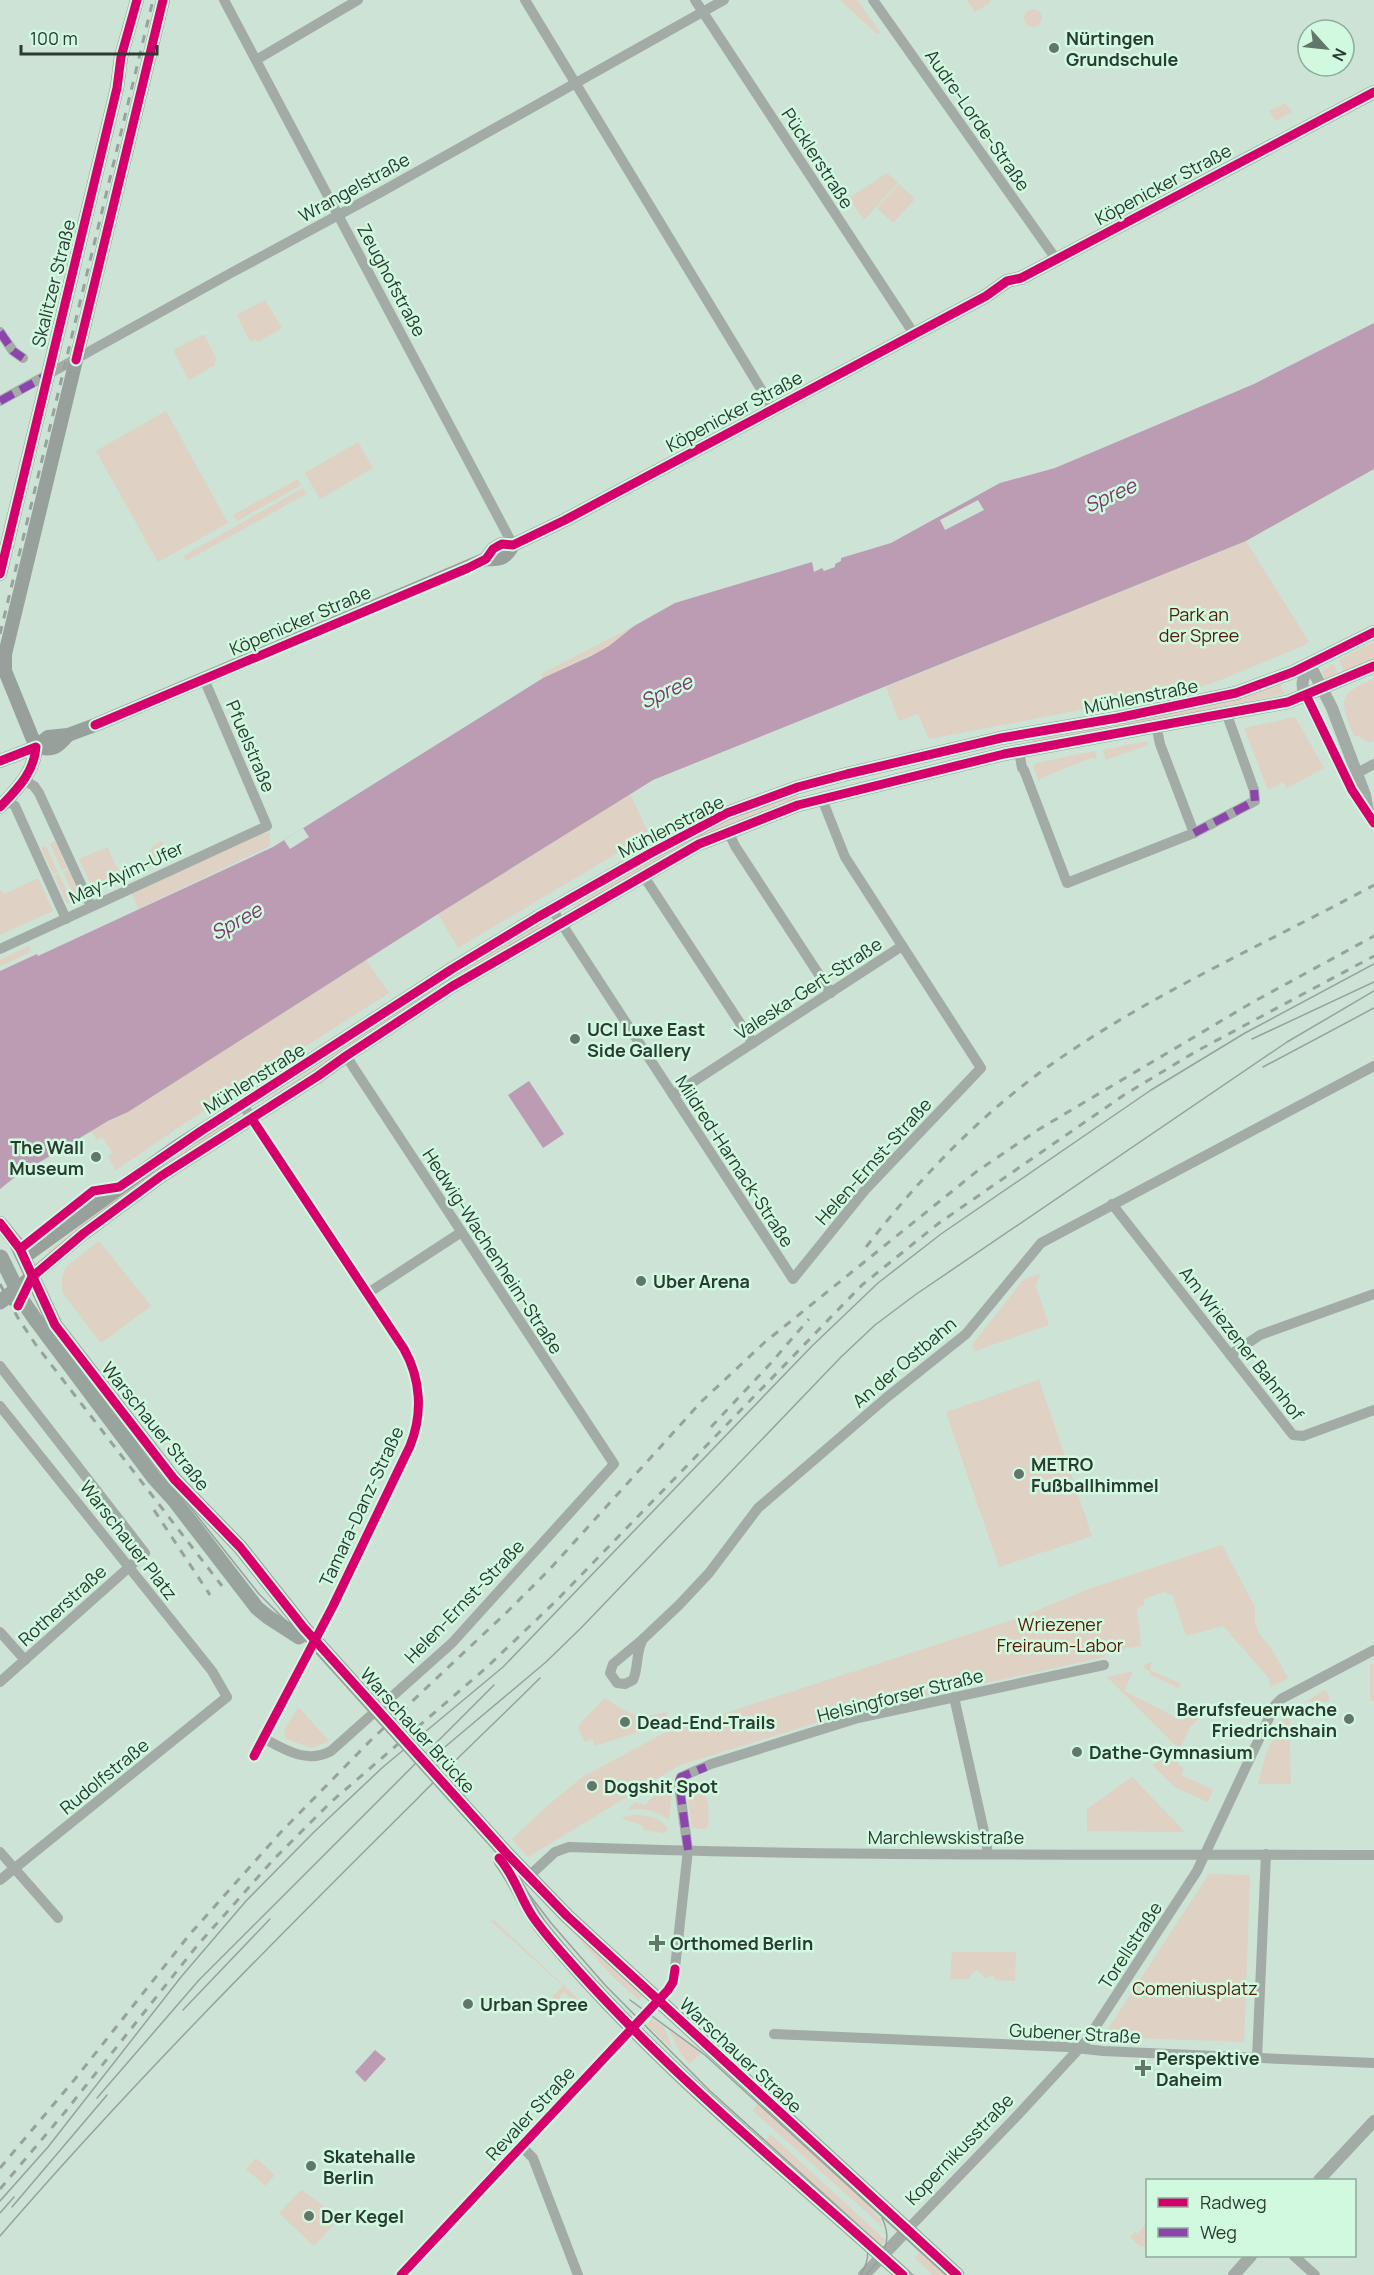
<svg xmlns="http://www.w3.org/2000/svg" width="1374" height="2275" font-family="Manrope,sans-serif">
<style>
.green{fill:#dfd1c3}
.water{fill:#bb9cb2}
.pier{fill:#cce3d5}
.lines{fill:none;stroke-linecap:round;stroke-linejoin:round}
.minor{stroke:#a2aba5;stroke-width:10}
.tertiary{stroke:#a2aba5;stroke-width:12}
.secondary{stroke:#97a09a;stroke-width:14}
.primary{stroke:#98a49d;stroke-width:15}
.tram{stroke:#97a29c;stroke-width:1.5}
.rail{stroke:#97a29c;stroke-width:3;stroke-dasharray:8 8;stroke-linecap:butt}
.primary-bridge{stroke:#98a49d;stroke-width:15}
.quiet{stroke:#8e44ad;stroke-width:8;stroke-dasharray:15 8;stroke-linecap:butt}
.cycleway-casing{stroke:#d0f9e0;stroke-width:13}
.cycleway{stroke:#d6006c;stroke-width:9}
.poi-dot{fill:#63766a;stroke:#d0f9e0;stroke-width:2}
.labels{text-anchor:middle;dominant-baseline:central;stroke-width:5;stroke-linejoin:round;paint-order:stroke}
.poi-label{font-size:18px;font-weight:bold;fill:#2b3b31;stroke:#d0f9e0;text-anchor:start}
.street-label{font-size:18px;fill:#2b3b31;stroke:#d0f9e0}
.park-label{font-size:18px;fill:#551a05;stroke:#d0f9e0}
.water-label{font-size:20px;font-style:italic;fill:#7d386b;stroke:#d0f9e0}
</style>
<rect width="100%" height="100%" fill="#cce3d5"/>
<g class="green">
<polygon points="840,0 857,0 880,32 877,34"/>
<polygon points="967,0 989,0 991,2 975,12"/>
<circle cx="1033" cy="18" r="9"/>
<polygon points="1285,103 1292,112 1276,121 1269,111"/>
<polygon points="887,173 898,183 864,220 849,198"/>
<polygon points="899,184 915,199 893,223 877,208"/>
<polygon points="265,300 282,328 258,342 255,339 250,342 237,315"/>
<polygon points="202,335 204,335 217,360 214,361 215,365 189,380 173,350"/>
<polygon points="166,411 228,523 158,562 96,451"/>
<polygon points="358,442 373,468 320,499 305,473"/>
<polygon points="298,479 301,485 237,521 233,515"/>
<polygon points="303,488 306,494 186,561 183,556"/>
<polygon points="1246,541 1309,642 1303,646 1223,679 1200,687 929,739 918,714 899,721 886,687"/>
<polygon points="634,626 609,646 543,678 541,674"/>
<polygon points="1374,642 1374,661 1345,674 1339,660"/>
<polygon points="1333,663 1339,676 1325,679 1322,672"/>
<path d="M 1374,679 L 1374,741 L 1370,743 L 1358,736 L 1354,736 C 1341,701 1335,695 1374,679 Z"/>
<polygon points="1280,682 1284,694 1034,744 1034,740 1075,732"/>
<polygon points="1295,717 1324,768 1287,788 1283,782 1268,790 1244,728"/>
<polygon points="1147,741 1148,745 1106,760 1103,750"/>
<polygon points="1095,751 1097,759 1091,758 1041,778 1039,782 1033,766 1036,763"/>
<path d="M 796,793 L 798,798 C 717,822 647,867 575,909 L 573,906 L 690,836 L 727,819 Z"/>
<polygon points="630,794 649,834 458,948 438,914"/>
<polygon points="270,832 270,846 138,909 132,894 250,838"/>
<polygon points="55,841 67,868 62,870 50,844"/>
<polygon points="162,841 166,850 152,859 148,855 153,846"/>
<polygon points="46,846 58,872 53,874 41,848"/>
<polygon points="107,847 122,879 94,891 79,859"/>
<polygon points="68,870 81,897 76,900 63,872"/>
<polygon points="59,874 72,902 67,904 54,876"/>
<polygon points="38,878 53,911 0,935 0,889 4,894"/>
<polygon points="538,923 541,928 466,972 463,969"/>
<polygon points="29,946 31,952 0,966 0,960"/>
<polygon points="366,960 389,993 185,1123 116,1170 108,1157 113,1153 102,1137 97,1140 91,1131 128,1112"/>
<polygon points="430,990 432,994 270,1102 268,1099"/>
<polygon points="228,1120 231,1125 51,1255 48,1251 155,1168"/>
<polygon points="99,1241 151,1306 101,1343 62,1292 62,1278 66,1267"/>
<polygon points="1040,1274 1036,1286 1049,1325 975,1351 972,1345 1024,1279"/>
<polygon points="1039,1380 1092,1536 999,1567 946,1412"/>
<polygon points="1222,1545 1255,1607 1255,1623 1259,1633 1273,1651 1288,1678 1271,1687 1268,1677 1223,1626 1186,1636 1173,1596 1164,1592 1143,1599 1145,1604 1137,1608 1141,1646 1105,1652 1105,1657 851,1712 680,1765 528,1857 512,1839 546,1807 581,1778 664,1733 1022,1617 1086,1590"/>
<polygon points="1152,1662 1150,1670 1181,1684 1179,1688 1149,1674 1150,1671 1143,1668 1145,1664"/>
<polygon points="1374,1663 1374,1701 1370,1701 1370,1665"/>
<polygon points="1133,1671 1124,1691 1183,1721 1187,1713 1199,1718 1190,1727 1176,1757 1180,1759 1178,1765 1184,1768 1181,1775 1213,1790 1208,1802 1176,1788 1152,1765 1178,1748 1107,1677"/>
<polygon points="1325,1690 1329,1695 1329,1702 1305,1702"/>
<path d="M 605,1698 C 627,1713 638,1720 666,1712 L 669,1722 L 595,1746 L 593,1739 L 585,1742 L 578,1728 L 581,1722 Z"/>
<polygon points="298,1707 329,1741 312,1748 286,1739 284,1731"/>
<polygon points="1289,1710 1291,1784 1258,1784 1266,1754 1285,1714"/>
<polygon points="1132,1777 1185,1832 1087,1831 1087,1809"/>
<path d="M 692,1784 L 702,1784 C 707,1797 712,1816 706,1829 L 692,1828 L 687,1790 Z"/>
<path d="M 663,1786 L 672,1794 L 669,1820 C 656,1810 643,1807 627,1810 L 635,1802 L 645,1805 Z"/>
<path d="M 632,1815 C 645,1815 661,1817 668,1829 L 664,1833 L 644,1830 L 643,1826 L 621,1818 Z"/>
<polygon points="1209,1874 1250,1875 1244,2042 1109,2037 1106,2032"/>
<polygon points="494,1920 575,1996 578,2001 577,2002 563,1992 560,1996 565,2001 550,2016 541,2008 563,1986 491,1921"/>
<polygon points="563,1922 645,1994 639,2000 615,1979 582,1943 583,1942"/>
<polygon points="952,1952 1016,1952 1015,1981 996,1980 993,1975 986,1978 977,1970 971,1974 970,1979 950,1979"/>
<polygon points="652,2019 664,2027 673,2050 647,2025"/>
<polygon points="670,2031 701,2053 689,2064 678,2049"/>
<polygon points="758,2103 867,2204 880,2220 883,2227 753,2111"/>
<polygon points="770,2134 885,2240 879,2247 763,2144"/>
<polygon points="256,2158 275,2175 265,2186 246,2169"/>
<polygon points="301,2190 320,2203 338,2220 314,2246 279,2213"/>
<polygon points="1146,2224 1147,2226 1147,2246 1141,2247 1130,2237 1135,2232 1137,2234"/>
<polygon points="917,2245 949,2275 933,2275 915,2258 919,2253 914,2248"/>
</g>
<g class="water">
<polygon points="1374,323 1374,469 1246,541 653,780 438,914 128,1112 108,1121 15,1177 0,1189 0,971 37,954 38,956 273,847 543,678 591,656 609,646 634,626 675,603 812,562 814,572 822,568 824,571 835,567 835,564 841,561 841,558 891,543 1000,483 1055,468 1254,384"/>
<polygon points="529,1081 564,1134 543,1148 508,1095"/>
<polygon points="375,2050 386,2059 365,2082 355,2072"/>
</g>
<g class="pier">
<polygon points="978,500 984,510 945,530 940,520"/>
<polygon points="303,828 309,837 290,849 284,840"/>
</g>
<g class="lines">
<g class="minor">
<polyline points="224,0 513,545"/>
<polyline points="525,0 773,409"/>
<polyline points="695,0 914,334"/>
<polyline points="873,0 1056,259"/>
<polyline points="256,60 358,0"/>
<polyline points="0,332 13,351 23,358"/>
<polyline points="0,401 231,273 381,192 724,0"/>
<polyline points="1019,751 1022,768 1024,770 1067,883 1194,833 1160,744 1156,725"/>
<polyline points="1350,777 1374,764"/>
<polyline points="24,780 34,786 39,793 91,906"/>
<polyline points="7,800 15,806 66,919"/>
<polyline points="728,831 735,846 831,993"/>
<polyline points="1194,833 1255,801 1254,790 1227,715"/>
<polyline points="643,875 753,1043"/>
<polyline points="552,909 793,1279 865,1190 981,1068 845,857 822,799"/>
<polyline points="0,949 267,826 204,679"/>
<polyline points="673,1095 902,946"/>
<path d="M 243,1105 L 404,1349 C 421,1379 423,1414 410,1446 L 333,1606 L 254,1756"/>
<polyline points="1112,1204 1293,1435 1303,1436 1374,1410"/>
<polyline points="368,1293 460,1233"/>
<polyline points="1230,1355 1260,1335 1374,1294"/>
<polyline points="0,1366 145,1553 0,1682"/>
<polyline points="0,1406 212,1671 227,1697 0,1880"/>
<polyline points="0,1632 25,1660"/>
<polyline points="643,1639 679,1605 709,1573 758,1508 886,1398 966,1334 1041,1243 1374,1066"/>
<path d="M 643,1639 C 635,1654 639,1667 633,1680 L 625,1684 L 617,1683 L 610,1673 L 613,1664 Z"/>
<polyline points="954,1697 987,1845 987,1853"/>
<path d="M 263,1738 C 285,1750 307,1764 331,1751 L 452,1643 L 614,1464 L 346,1056"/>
<polyline points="0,1852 58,1918"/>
<path d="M 528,1877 L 555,1852 L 569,1847 C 837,1857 1106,1854 1374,1855"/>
<polyline points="774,2034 1067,2047 1103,2051 1374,2063"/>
<polyline points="1257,2058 1266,1854"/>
<polyline points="522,2147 533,2158 578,2275"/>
<polyline points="907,2230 1015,2118 1087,2040 1197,1871 1275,1705 1281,1699 1374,1650"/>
<polyline points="1294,2256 1315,2275"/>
<polyline points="401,2275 670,1988 674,1977 688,1850 679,1785 681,1777 711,1764 858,1718 1104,1665"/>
</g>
<g class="tertiary">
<path d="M 1310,665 C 1305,674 1300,682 1304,692 L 1352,790 L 1374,823"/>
<polyline points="1310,665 1332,708 1365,795 1368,811"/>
<polyline points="1319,2180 1374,2121"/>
<polyline points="864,2275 907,2230"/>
<polyline points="1234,2275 1251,2256"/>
</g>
<g class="secondary">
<path d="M 486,559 C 501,560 506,558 513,545"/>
<polyline points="0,574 117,88 121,57 137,0"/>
<path d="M 36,747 C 53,751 57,748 68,735"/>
<polyline points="0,761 36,747 48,737 68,735 95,725 486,559 493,549 498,546 502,544 513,545 565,520 986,296 1007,281 1021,278 1374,92"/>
<path d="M 0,807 C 17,789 34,773 36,747 L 5,671 L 5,654 L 163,0"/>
<polyline points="0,1223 17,1244"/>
<polyline points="24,1257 175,1148 452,969 538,917 651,853 727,813 798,787 847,774 1001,738 1117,718 1236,693 1293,672 1374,632"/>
<polyline points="17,1289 84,1233 161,1176 318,1076 346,1056 451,987 699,844 798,805 1004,754 1288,702 1374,666"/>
</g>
<g class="primary">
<polyline points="17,1244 55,1325 174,1479 240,1547 304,1628"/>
<polyline points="1,1257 22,1300 35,1319 154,1478 174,1500 257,1608 268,1617 299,1637"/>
<polyline points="0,1302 17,1289"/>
<polyline points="508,1855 567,1916 957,2275"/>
<path d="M 501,1861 C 518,1883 526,1909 544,1931 C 649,2059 780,2164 903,2275"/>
</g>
<g class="tram">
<polyline points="1252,1039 1374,982"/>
<polyline points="1263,1067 1374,1008"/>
<polyline points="103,1397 259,1594 300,1635 503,1860 551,1923 605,1985 709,2090 913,2275"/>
<polyline points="427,1762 546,1662 581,1628 841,1357 875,1325 915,1295 1287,1042 1374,991"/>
<polyline points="630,2000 705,2055 946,2275"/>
<polyline points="183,2010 270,1919"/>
<polyline points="97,2098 199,1980 494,1685"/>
<polyline points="0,2201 48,2147 181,1977 246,1901 314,1832 383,1767 503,1667 812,1346 878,1283 941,1234 1151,1090 1245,1033 1374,964"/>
<polyline points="12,2207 107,2095"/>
<polyline points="0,2213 14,2197"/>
<path d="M 0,2236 C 131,2084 274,1941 417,1799 C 457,1758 499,1719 540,1678"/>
<path d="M 861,2274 C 870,2260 870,2247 863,2232"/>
<path d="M 866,2275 C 882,2258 894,2242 882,2218"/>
</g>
<g class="rail">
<polyline points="0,634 153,0"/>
<path d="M 866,1247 C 916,1183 972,1123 1038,1074 C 1141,998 1262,946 1374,885"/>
<polyline points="0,1284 18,1318 36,1345 222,1586"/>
<polyline points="711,1427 770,1364 809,1319"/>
<polyline points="154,1510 210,1595"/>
<polyline points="0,2168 75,2079 190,1934 281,1832 371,1740 508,1611 549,1570 701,1402 765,1342 976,1172 1036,1131 1253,1002 1374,936"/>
<polyline points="0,2189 65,2112 196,1947 273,1860 331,1802 486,1668 556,1601 862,1285 939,1223 1124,1095 1195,1052 1374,956"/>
</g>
<polyline class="primary-bridge" points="304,1628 508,1855"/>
<g class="quiet">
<polyline points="0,332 13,351 23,358"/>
<polyline points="0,401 48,375"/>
<polyline points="1194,833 1255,801 1254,790"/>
<polyline points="688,1850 679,1781 681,1777 706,1767"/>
</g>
<defs>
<g id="cycleway">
<polyline points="76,360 163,0"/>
<polyline points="0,574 117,88 121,57 137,0"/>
<polyline points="1306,695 1352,790 1374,823"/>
<polyline points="95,725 468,568 486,559 493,549 498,546 502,544 513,545 565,520 986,296 1007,281 1021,278 1374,92"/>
<path d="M 0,761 L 36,747 C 34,773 17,789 0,807"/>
<path d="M 252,1119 L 404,1349 C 421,1379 423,1414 410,1446 L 333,1606 L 254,1756"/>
<polyline points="0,1223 20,1249 55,1325 174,1479 240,1547 304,1628 508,1855 567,1916 957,2275"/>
<polyline points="20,1249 93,1191 119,1187 201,1131 452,969 538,917 651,853 727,813 798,787 847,774 1001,738 1117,718 1236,693 1293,672 1374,632"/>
<polyline points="18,1306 32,1277 84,1233 161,1176 318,1076 346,1056 451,987 699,844 798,805 1004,754 1288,702 1374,666"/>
<path d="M 499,1858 C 515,1876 520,1898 533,1917 C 547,1937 564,1955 580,1973 C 679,2083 794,2176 903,2275"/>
<polyline points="401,2275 668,1990 673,1982 675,1969"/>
</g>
</defs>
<use href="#cycleway" class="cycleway-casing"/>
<use href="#cycleway" class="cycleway"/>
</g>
<g class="poi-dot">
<circle cx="1054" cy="48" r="6"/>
<circle cx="575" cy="1039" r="6"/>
<circle cx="96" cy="1157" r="6"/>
<circle cx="641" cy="1281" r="6"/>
<circle cx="1019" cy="1474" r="6"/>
<circle cx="1349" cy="1719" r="6"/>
<circle cx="625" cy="1722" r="6"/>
<circle cx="1077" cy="1752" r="6"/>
<circle cx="592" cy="1786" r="6"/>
<path d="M654 1934h6v6h6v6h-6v6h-6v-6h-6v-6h6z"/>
<circle cx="468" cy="2004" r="6"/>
<path d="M1140 2059h6v6h6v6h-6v6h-6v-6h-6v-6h6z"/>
<circle cx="311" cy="2166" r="6"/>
<circle cx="309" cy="2216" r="6"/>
</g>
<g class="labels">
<g class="poi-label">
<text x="1066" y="38">Nürtingen<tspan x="1066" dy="21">Grundschule</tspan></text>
<text x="587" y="1029">UCI Luxe East<tspan x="587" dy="21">Side Gallery</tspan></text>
<text x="84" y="1147" text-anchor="end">The Wall<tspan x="84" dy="21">Museum</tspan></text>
<text x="653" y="1281">Uber Arena</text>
<text x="1031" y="1464">METRO<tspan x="1031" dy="21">Fußballhimmel</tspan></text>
<text x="1337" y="1709" text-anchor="end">Berufsfeuerwache<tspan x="1337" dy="21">Friedrichshain</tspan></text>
<text x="637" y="1722">Dead-End-Trails</text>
<text x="1089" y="1752">Dathe-Gymnasium</text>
<text x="604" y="1786">Dogshit Spot</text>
<text x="670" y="1943">Orthomed Berlin</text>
<text x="480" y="2004">Urban Spree</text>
<text x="1156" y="2058">Perspektive<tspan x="1156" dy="21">Daheim</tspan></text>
<text x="323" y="2156">Skatehalle<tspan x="323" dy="21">Berlin</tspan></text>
<text x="321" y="2216">Der Kegel</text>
</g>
<g class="street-label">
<text transform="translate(978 120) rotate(55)">Audre-Lorde-Straße</text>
<text transform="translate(818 158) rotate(57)">Pücklerstraße</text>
<text transform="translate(1163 184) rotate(-28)">Köpenicker Straße</text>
<text transform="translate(354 187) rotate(-29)">Wrangelstraße</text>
<text transform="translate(392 280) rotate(62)">Zeughofstraße</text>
<text transform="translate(53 283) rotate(-76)">Skalitzer Straße</text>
<text transform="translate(734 411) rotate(-28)">Köpenicker Straße</text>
<text transform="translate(300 620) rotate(-23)">Köpenicker Straße</text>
<text transform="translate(1141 696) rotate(-11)">Mühlenstraße</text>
<text transform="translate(251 746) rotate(67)">Pfuelstraße</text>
<text transform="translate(671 826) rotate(-27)">Mühlenstraße</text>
<text transform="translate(126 872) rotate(-25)">May-Ayim-Ufer</text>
<text transform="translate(808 988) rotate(-33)">Valeska-Gert-Straße</text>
<text transform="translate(254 1078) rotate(-32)">Mühlenstraße</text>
<text transform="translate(735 1161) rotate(57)">Mildred-Harnack-Straße</text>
<text transform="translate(873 1161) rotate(-48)">Helen-Ernst-Straße</text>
<text transform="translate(493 1251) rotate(57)">Hedwig-Wachenheim-Straße</text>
<text transform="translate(1242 1343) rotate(52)">Am Wriezener Bahnhof</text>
<text transform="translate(904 1362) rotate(-40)">An der Ostbahn</text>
<text transform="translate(156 1426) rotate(51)">Warschauer Straße</text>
<text transform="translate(361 1506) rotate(-65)">Tamara-Danz-Straße</text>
<text transform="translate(129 1540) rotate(52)">Warschauer Platz</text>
<text transform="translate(464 1601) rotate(-46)">Helen-Ernst-Straße</text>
<text transform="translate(62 1605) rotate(-42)">Rotherstraße</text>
<text transform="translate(900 1695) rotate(-14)">Helsingforser Straße</text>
<text transform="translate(418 1730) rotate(48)">Warschauer Brücke</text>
<text transform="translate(104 1776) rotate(-39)">Rudolfstraße</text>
<text x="946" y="1837">Marchlewskistraße</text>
<text transform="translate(1130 1945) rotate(-57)">Torellstraße</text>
<text transform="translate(1075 2033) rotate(3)">Gubener Straße</text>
<text transform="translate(741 2055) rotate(43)">Warschauer Straße</text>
<text transform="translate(530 2113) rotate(-47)">Revaler Straße</text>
<text transform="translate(959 2149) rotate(-46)">Kopernikusstraße</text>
</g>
<g class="park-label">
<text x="1199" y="614">Park an<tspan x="1199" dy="21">der Spree</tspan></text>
<text x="1060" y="1624">Wriezener<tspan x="1060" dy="21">Freiraum-Labor</tspan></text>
<text x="1195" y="1988">Comeniusplatz</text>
</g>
<g class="water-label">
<text transform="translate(1110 495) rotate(-24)">Spree</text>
<text transform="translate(666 691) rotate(-24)">Spree</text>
<text transform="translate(236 921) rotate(-29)">Spree</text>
</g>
</g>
<rect x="1146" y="2179" width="210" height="78" fill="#d0f9e0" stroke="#8ead9a" stroke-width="1.5"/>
<rect x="1158" y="2198" width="30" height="9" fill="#d6006c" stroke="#8ead9a" stroke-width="1.5"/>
<text x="1200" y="2209" font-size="18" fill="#2b3b31">Radweg</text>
<rect x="1158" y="2228" width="30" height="9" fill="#8e44ad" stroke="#8ead9a" stroke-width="1.5"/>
<text x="1200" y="2239" font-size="18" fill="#2b3b31">Weg</text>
<g transform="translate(1326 48) rotate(117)"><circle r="28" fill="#d0f9e0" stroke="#8ead9a" stroke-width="1.5"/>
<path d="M0-4.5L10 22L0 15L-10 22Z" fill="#63766a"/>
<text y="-9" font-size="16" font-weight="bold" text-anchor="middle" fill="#2b3b31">N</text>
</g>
<path d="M21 45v9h136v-9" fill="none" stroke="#2b3b31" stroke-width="3"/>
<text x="30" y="45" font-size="18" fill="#2b3b31" stroke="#d0f9e0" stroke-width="4.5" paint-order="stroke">100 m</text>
</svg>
